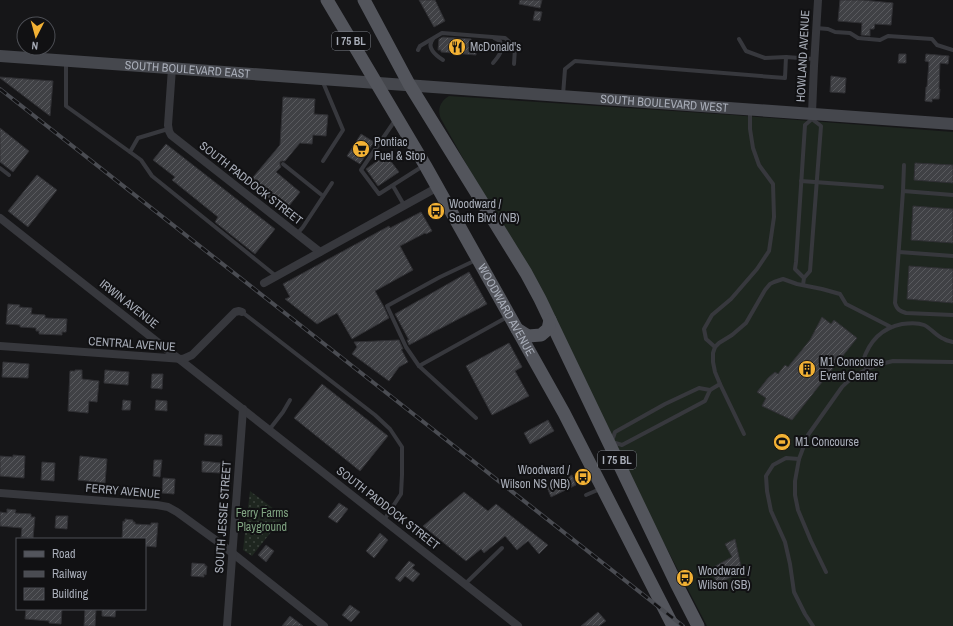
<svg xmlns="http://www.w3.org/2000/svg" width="953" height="626" font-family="'Archivo Narrow',sans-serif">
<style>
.green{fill:url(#green-dots)}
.pitch{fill:#1e261f}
.building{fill:url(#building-hatch);stroke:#303034}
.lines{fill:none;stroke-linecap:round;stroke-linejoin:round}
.lane{stroke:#37383d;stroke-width:4}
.street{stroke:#37383d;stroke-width:8}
.secondary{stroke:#45474d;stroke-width:12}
.primary{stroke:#53555c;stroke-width:13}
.rail-casing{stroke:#4a4c52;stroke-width:4}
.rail{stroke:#111113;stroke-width:2.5;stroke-dasharray:8;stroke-linecap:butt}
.labels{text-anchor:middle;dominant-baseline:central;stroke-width:4;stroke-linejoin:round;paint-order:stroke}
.shield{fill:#111113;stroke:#7b7e86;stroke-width:1}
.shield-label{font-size:11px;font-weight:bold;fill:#a8adb8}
.poi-label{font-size:12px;fill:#a8adb8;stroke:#111113;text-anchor:start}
.street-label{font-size:12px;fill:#a8adb8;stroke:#111113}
.park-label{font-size:12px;fill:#7fa381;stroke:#111113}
</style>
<defs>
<pattern id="green-dots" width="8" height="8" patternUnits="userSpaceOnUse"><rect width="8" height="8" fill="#1e261f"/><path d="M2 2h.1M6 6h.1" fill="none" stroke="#3c433d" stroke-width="1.8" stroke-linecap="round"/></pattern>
<pattern id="building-hatch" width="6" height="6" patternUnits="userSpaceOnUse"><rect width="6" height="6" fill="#404145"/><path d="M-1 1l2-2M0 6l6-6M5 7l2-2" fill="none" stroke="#595a5e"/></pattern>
</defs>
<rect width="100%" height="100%" fill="#161618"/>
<polygon class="green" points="250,491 282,515 281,516 283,517 252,556 243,550"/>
<path class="pitch" d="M 449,96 L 733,115 L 953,132 L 953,626 L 707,626 L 478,185 L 441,119 C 437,110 440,101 449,96 Z"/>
<g class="building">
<polygon points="419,0 435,0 445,21 434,27"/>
<polygon points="520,0 542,0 540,8 519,4"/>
<polygon points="840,0 862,0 893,3 891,25 875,24 874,29 870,29 870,36 861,35 862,23 838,21"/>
<polygon points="535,11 542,12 540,21 533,20"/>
<polygon points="443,37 471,39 471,44 476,44 476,55 441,52 441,50 438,50 439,39"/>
<polygon points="899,54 906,54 906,63 898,63"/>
<polygon points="926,54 949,56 948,64 940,63 939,89 940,89 939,99 932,99 932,102 925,101 926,87 927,87 929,62 925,61"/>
<polygon points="831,76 846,78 845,93 830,92"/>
<polygon points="0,77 53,81 50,116 0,78"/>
<polygon points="283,97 315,99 314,114 328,115 326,136 313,135 312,144 300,143 285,161 282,161 280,162 280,165 281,167 276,172 300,192 285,211 249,182 280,145"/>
<polygon points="0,128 29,151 13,172 0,162"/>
<polygon points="361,134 374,142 360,164 347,156"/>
<polygon points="166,144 275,229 255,254 215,222 218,217 172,180 175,177 153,160"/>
<polygon points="386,155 399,172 378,186 366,169"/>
<polygon points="915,163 953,165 953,183 914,180"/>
<polygon points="37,175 57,190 28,227 8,211"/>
<polygon points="913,206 953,209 953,243 911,240"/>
<polygon points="421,212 432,231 426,234 425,233 400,246 413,270 375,291 384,307 389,318 352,339 337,313 317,324 285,299 290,297 283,284 389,226 390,228"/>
<polygon points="909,266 953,269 953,303 907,299"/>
<polygon points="469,272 487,304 409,345 407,340 409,340 395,314"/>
<polygon points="8,304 20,305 19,307 32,308 31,314 45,315 45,318 67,319 66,332 62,332 62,335 39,334 39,331 36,331 36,328 20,327 20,325 6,324"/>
<polygon points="822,317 831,324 834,320 857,338 792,420 762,406 766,398 757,392 768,378 775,372 778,374 785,365 788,367 810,340"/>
<polygon points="399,340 403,349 401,349 408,362 399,367 389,381 352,354 357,347 354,342"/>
<polygon points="509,343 522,367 515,371 529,396 492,415 466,366"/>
<polygon points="3,362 29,364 28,378 2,377"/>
<polygon points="75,370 82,370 82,379 99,381 97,402 89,401 88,413 68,411 70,371 75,371"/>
<polygon points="105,370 129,372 128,385 104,383"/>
<polygon points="152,374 163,374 162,389 151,388"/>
<polygon points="322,384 388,436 360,471 294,418"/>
<polygon points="123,400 131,401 130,410 122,410"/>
<polygon points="156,400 167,401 167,411 155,410"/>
<polygon points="548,420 554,431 530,444 524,433"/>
<polygon points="205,434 222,435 222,446 204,445"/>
<polygon points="13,455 25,456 24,478 0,476 0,456 13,457"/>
<polygon points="80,456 107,459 105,483 78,480"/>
<polygon points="154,460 162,460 160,477 153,476"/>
<polygon points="202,461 221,463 220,473 202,472"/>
<polygon points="42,462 55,463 54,481 41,480"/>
<polygon points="572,475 576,485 551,497 547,487"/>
<polygon points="163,478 175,479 174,494 162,493"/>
<polygon points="464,492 488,511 496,504 548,545 539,554 528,541 517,550 505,536 484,553 481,549 466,561 423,526"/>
<polygon points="339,503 348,509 337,523 328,517"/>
<polygon points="7,509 16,510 15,513 31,514 31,517 35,517 33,538 21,537 22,528 0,526 0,512 7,513"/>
<polygon points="56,516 68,516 67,529 55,528"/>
<polygon points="125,519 133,520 133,522 135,522 135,524 151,525 151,523 158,523 156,547 145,546 145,539 122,539 123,521 125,522"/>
<polygon points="380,533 388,540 374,558 366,551"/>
<polygon points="735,539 742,571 718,584 710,569 732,557 725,544"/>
<polygon points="266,545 274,551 266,562 258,555"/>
<polygon points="409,561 415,565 412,568 420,574 413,582 405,576 400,582 395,578"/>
<polygon points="192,563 205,564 205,566 207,566 206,575 204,574 204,577 191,576"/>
<polygon points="350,605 360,612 351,622 342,615"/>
<polygon points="26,609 62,609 61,624 49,623 49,621 25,619"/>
<polygon points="85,609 96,610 95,626 84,626"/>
<polygon points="102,609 116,609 115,617 102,616"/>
<polygon points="598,612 606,621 599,626 581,626"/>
<polygon points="290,616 303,626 282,626"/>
</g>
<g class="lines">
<g class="lane">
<polyline points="816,28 828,29 835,32 850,33 858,38 880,40 888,36 932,39 937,45 953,50"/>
<path d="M 433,39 C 426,47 435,55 443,60"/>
<polyline points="739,39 746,51 765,58 786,57"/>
<polyline points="418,50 420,46 442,33 505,38 514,46 515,48 514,64"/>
<polyline points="66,63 66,106 130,152"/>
<path d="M 493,63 C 499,56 504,50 500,41 L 494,38"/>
<polyline points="322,80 343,130 323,161"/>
<polyline points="563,95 565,69 575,61 785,78 786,57 814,59"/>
<polyline points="396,119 361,170 379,194 423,166"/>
<polyline points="168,129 138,138 130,152 141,160 152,176 276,276"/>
<polyline points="283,164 323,196"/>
<polyline points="0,168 9,175"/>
<polyline points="801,181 882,187"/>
<polyline points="393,186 404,205"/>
<polyline points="903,191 904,165"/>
<path d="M 953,195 L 903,191 L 895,303 C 897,310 900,311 906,313 L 953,315"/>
<polyline points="297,234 303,227 332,183"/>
<polyline points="899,252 953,256"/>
<polyline points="803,285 804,278 810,271 821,126 812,119 805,125 796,262 795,269 804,278"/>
<polyline points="242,312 375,415 390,429 402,447 402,475 401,494 384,520"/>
<polyline points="715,347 706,339 704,329 712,315 731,299 757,269 769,251 774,217 773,184 759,165 753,148 750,129 750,111"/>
<polyline points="419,366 406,347 387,306 440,277 476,260"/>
<path d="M 867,369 L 863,361 C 869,342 882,328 902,324 C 909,323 917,322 924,325 C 931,328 936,336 944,339 C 947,341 950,341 953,342"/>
<polyline points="720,384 715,372 713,362 713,353 715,347 719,343 732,335 746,323 765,290 770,284 774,282 783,279 797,284 822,289 840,294 846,304 891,327"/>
<polyline points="710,390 720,384 744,434"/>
<polyline points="476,418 419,366 509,316"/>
<polyline points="269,430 283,412 290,400"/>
<polyline points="612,441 615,432 665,404 699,388 710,390 705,401 622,445 612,442"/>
<polyline points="799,459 786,458 773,465 766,476 767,491 771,511 785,542 790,564 794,592 805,614 813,626"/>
<polyline points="586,495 600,489"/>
<path d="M 826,572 L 811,541 L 798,510 L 795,495 L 795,481 L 799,459 L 808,435 L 842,387 C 855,373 874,365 893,361 L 953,362"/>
<polyline points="465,584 502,548"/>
</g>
<g class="street">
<polyline points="172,68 168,125 169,131 171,135 320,252"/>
<polyline points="812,113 814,66 818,0"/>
<polyline points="0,218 518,626"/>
<polyline points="264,283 438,187"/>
<polyline points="0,346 183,359 192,355 235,312 239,311 242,312"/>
<polyline points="0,493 157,505 168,507 177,512 221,544 324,626"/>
<polyline points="227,626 243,409"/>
</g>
<path class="secondary" id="s1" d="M 0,56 L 953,124"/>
<g class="primary">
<path id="s2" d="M 327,0 L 425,165 L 564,413 L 673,626"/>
<polyline points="364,0 409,84 526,273 540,299 676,583 698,626"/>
<polyline points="517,329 528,336 541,335 548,329 550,320"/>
</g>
<defs>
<polyline id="rail" points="0,89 683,626"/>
</defs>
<use href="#rail" class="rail-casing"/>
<use href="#rail" class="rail"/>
</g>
<defs>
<symbol id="restaurant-disc" viewBox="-11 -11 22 22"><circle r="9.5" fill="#f2b134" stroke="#111113"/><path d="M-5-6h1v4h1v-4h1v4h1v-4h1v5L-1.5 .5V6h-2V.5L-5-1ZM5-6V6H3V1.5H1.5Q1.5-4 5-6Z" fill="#111"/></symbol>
<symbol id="supermarket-disc" viewBox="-11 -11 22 22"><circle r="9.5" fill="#f2b134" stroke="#111113"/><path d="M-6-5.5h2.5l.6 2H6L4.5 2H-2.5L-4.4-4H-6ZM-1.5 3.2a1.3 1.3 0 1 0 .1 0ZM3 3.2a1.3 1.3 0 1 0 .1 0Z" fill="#111"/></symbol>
<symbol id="bus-disc" viewBox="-11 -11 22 22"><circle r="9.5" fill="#f2b134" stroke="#111113"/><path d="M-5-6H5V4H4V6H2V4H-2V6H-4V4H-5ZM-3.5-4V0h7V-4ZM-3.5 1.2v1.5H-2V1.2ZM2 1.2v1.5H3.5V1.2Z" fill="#111"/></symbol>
<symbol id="building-disc" viewBox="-11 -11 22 22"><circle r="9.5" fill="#f2b134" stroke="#111113"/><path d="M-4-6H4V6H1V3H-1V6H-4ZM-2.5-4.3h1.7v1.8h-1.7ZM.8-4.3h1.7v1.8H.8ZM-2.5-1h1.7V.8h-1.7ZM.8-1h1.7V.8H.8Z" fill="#111"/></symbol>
<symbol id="stadium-disc" viewBox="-11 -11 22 22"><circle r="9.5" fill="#f2b134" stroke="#111113"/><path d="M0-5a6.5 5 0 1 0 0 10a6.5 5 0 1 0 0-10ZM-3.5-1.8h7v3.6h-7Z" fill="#111"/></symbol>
</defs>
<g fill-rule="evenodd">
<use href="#restaurant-disc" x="447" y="37" width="20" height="20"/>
<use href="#supermarket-disc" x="351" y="139" width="20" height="20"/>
<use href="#bus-disc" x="426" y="201" width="20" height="20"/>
<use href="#building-disc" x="797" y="359" width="20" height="20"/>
<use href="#stadium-disc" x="772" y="432" width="20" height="20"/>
<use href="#bus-disc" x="573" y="467" width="20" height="20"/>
<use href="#bus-disc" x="675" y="568" width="20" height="20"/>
</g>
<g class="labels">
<g class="shield">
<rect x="332" y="32" width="38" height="18" rx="3"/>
<rect x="598" y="451" width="38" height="18" rx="3"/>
</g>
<g class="shield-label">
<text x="351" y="41">I 75 BL</text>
<text x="617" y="460">I 75 BL</text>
</g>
<g class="poi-label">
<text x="470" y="47">McDonald's</text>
<text x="374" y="142">Pontiac<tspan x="374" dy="14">Fuel &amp; Stop</tspan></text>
<text x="449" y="204">Woodward /<tspan x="449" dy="14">South Blvd (NB)</tspan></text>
<text x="820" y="362">M1 Concourse<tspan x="820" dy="14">Event Center</tspan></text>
<text x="795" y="442">M1 Concourse</text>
<text x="570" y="470" text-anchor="end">Woodward /<tspan x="570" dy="14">Wilson NS (NB)</tspan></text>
<text x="698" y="571">Woodward /<tspan x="698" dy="14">Wilson (SB)</tspan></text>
</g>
<g class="street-label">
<text transform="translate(803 56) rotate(-87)">HOWLAND AVENUE</text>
<text stroke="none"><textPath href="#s1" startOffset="188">SOUTH BOULEVARD EAST</textPath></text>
<text stroke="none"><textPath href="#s1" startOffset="666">SOUTH BOULEVARD WEST</textPath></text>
<text transform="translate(251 183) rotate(38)">SOUTH PADDOCK STREET</text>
<text transform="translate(129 304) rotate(38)">IRWIN AVENUE</text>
<text stroke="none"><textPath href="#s2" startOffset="358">WOODWARD AVENUE</textPath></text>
<text transform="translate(132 344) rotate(4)">CENTRAL AVENUE</text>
<text transform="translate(123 491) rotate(5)">FERRY AVENUE</text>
<text transform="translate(388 508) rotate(38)">SOUTH PADDOCK STREET</text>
<text transform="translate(223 517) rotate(-86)">SOUTH JESSIE STREET</text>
</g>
<g class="park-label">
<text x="262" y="513">Ferry Farms<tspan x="262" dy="14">Playground</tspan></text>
</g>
</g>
<rect x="16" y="538" width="130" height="72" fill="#111113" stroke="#4d4f55"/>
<rect x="24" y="551" width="20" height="6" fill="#53555c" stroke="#4d4f55"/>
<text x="52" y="558" font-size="12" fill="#a8adb8">Road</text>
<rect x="24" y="571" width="20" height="6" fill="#4a4c52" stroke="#4d4f55"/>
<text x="52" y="578" font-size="12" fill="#a8adb8">Railway</text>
<rect x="24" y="588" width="20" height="12" fill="url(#building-hatch)" stroke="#4d4f55"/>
<text x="52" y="598" font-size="12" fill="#a8adb8">Building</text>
<g transform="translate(36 36) rotate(186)"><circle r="19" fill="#111113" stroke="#4d4f55"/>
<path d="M0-3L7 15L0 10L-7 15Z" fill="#f2b134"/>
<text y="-6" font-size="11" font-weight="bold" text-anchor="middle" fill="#a8adb8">N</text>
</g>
</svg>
